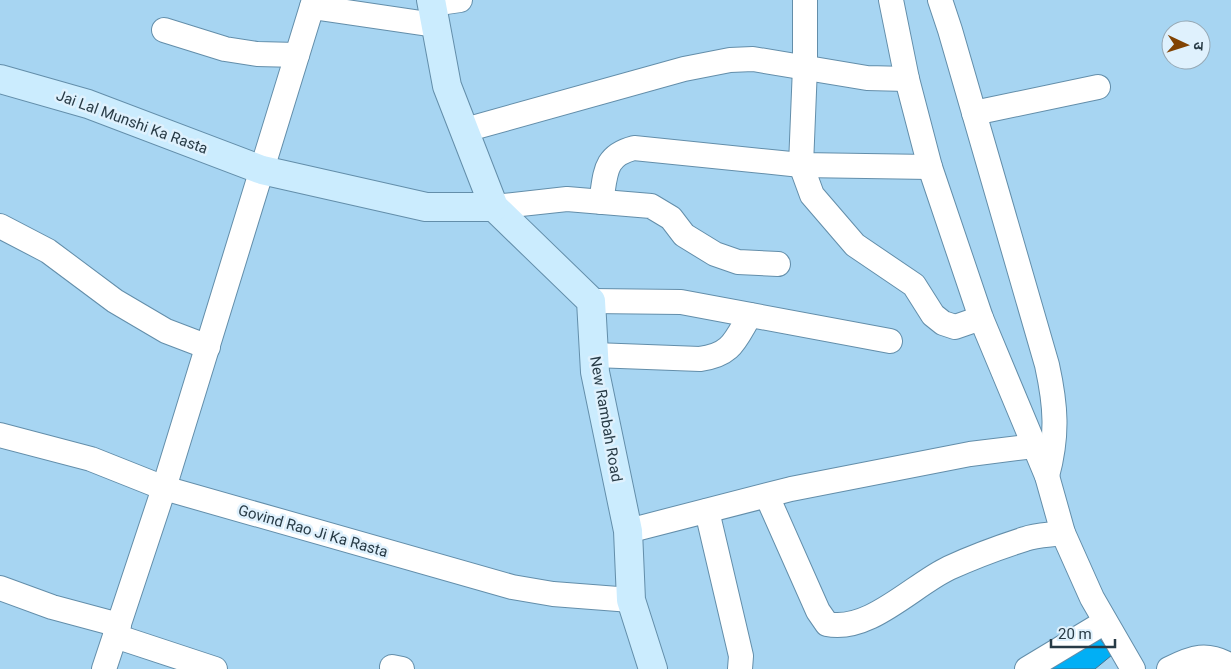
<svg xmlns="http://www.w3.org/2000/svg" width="1231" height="669" font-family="Roboto,'Noto Sans Devanagari',sans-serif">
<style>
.building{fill:#01aff5;stroke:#45708a}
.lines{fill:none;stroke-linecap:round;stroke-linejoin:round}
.street-casing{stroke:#638eaa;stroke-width:26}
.secondary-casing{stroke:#638eaa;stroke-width:30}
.street{stroke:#fff;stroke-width:24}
.secondary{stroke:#cbecfe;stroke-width:28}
.labels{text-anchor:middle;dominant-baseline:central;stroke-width:5;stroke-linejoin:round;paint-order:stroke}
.street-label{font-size:15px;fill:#283b46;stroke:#dff1fd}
</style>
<rect width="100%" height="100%" fill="#a7d5f2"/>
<polygon class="building" points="1097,635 1112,655 1095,669 1044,669"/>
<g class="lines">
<defs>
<g id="street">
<polyline points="805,0 805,67 801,165 812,195 855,245 914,285 933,315 943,323 955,327 981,318"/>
<polyline points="891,0 907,79 930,167 981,318 1047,476 1063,533 1092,598 1133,669"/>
<path d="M 940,0 L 950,30 L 1047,365 C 1056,406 1058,435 1047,476"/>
<polyline points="432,4 460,0"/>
<polyline points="312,7 435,25"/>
<polyline points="164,30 225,49 257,54 297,55"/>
<polyline points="974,113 1098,87"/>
<polyline points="465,130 684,69 730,60 753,59 867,78 907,79"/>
<path d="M 601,202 C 606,174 603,156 634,148 L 801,165 L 930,167"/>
<polyline points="494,207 567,199 651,206 671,218 684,235 715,254 738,262 778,264"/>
<polyline points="0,226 48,251 115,301 166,331 208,347"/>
<polyline points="591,301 681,302 890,341"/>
<path d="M 594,355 L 700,359 C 732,355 735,340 750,315"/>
<polyline points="0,435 91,459 164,488 512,587 553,594 631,600"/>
<path d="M 767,496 L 818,611 L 827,624 C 869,633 913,585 949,568 C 973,557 1000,547 1025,539 C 1036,535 1050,535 1063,533"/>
<polyline points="707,511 741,656 740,669"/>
<polyline points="628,531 791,489 970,454 1034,446"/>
<polyline points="0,588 52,607 119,625"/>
<polyline points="115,636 215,669"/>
<polyline points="392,667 402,669"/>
<polyline points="104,669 164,488 314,0"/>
<polyline points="1027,669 1105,622"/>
<path d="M 1169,669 C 1193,657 1207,652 1231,666"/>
</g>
<g id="secondary">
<polyline points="431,0 447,86 494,207 591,301 595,372 628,531 631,600 653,669"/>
<polyline points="0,79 88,104 262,170 426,207 494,207"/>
</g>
</defs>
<use href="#street" class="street-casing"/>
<use href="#secondary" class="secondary-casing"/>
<use href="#street" class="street"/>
<use href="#secondary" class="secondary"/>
</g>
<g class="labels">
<g class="street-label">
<text transform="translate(132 122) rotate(20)">Jai Lal Munshi Ka Rasta</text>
<text transform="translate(606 419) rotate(80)">New Rambah Road</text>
<text transform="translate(313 531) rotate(16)">Govind Rao Ji Ka Rasta</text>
</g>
</g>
<g transform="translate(1186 45) rotate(94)"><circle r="24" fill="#dff1fd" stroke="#96a8b4"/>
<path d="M0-4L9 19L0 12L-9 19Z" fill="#814303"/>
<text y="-8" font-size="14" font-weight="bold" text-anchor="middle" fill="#283b46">उ</text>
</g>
<path d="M1051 639v8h64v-8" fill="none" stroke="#283b46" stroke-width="2.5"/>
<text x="1058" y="639" font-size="15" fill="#283b46" stroke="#dff1fd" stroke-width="4" paint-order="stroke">20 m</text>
</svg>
